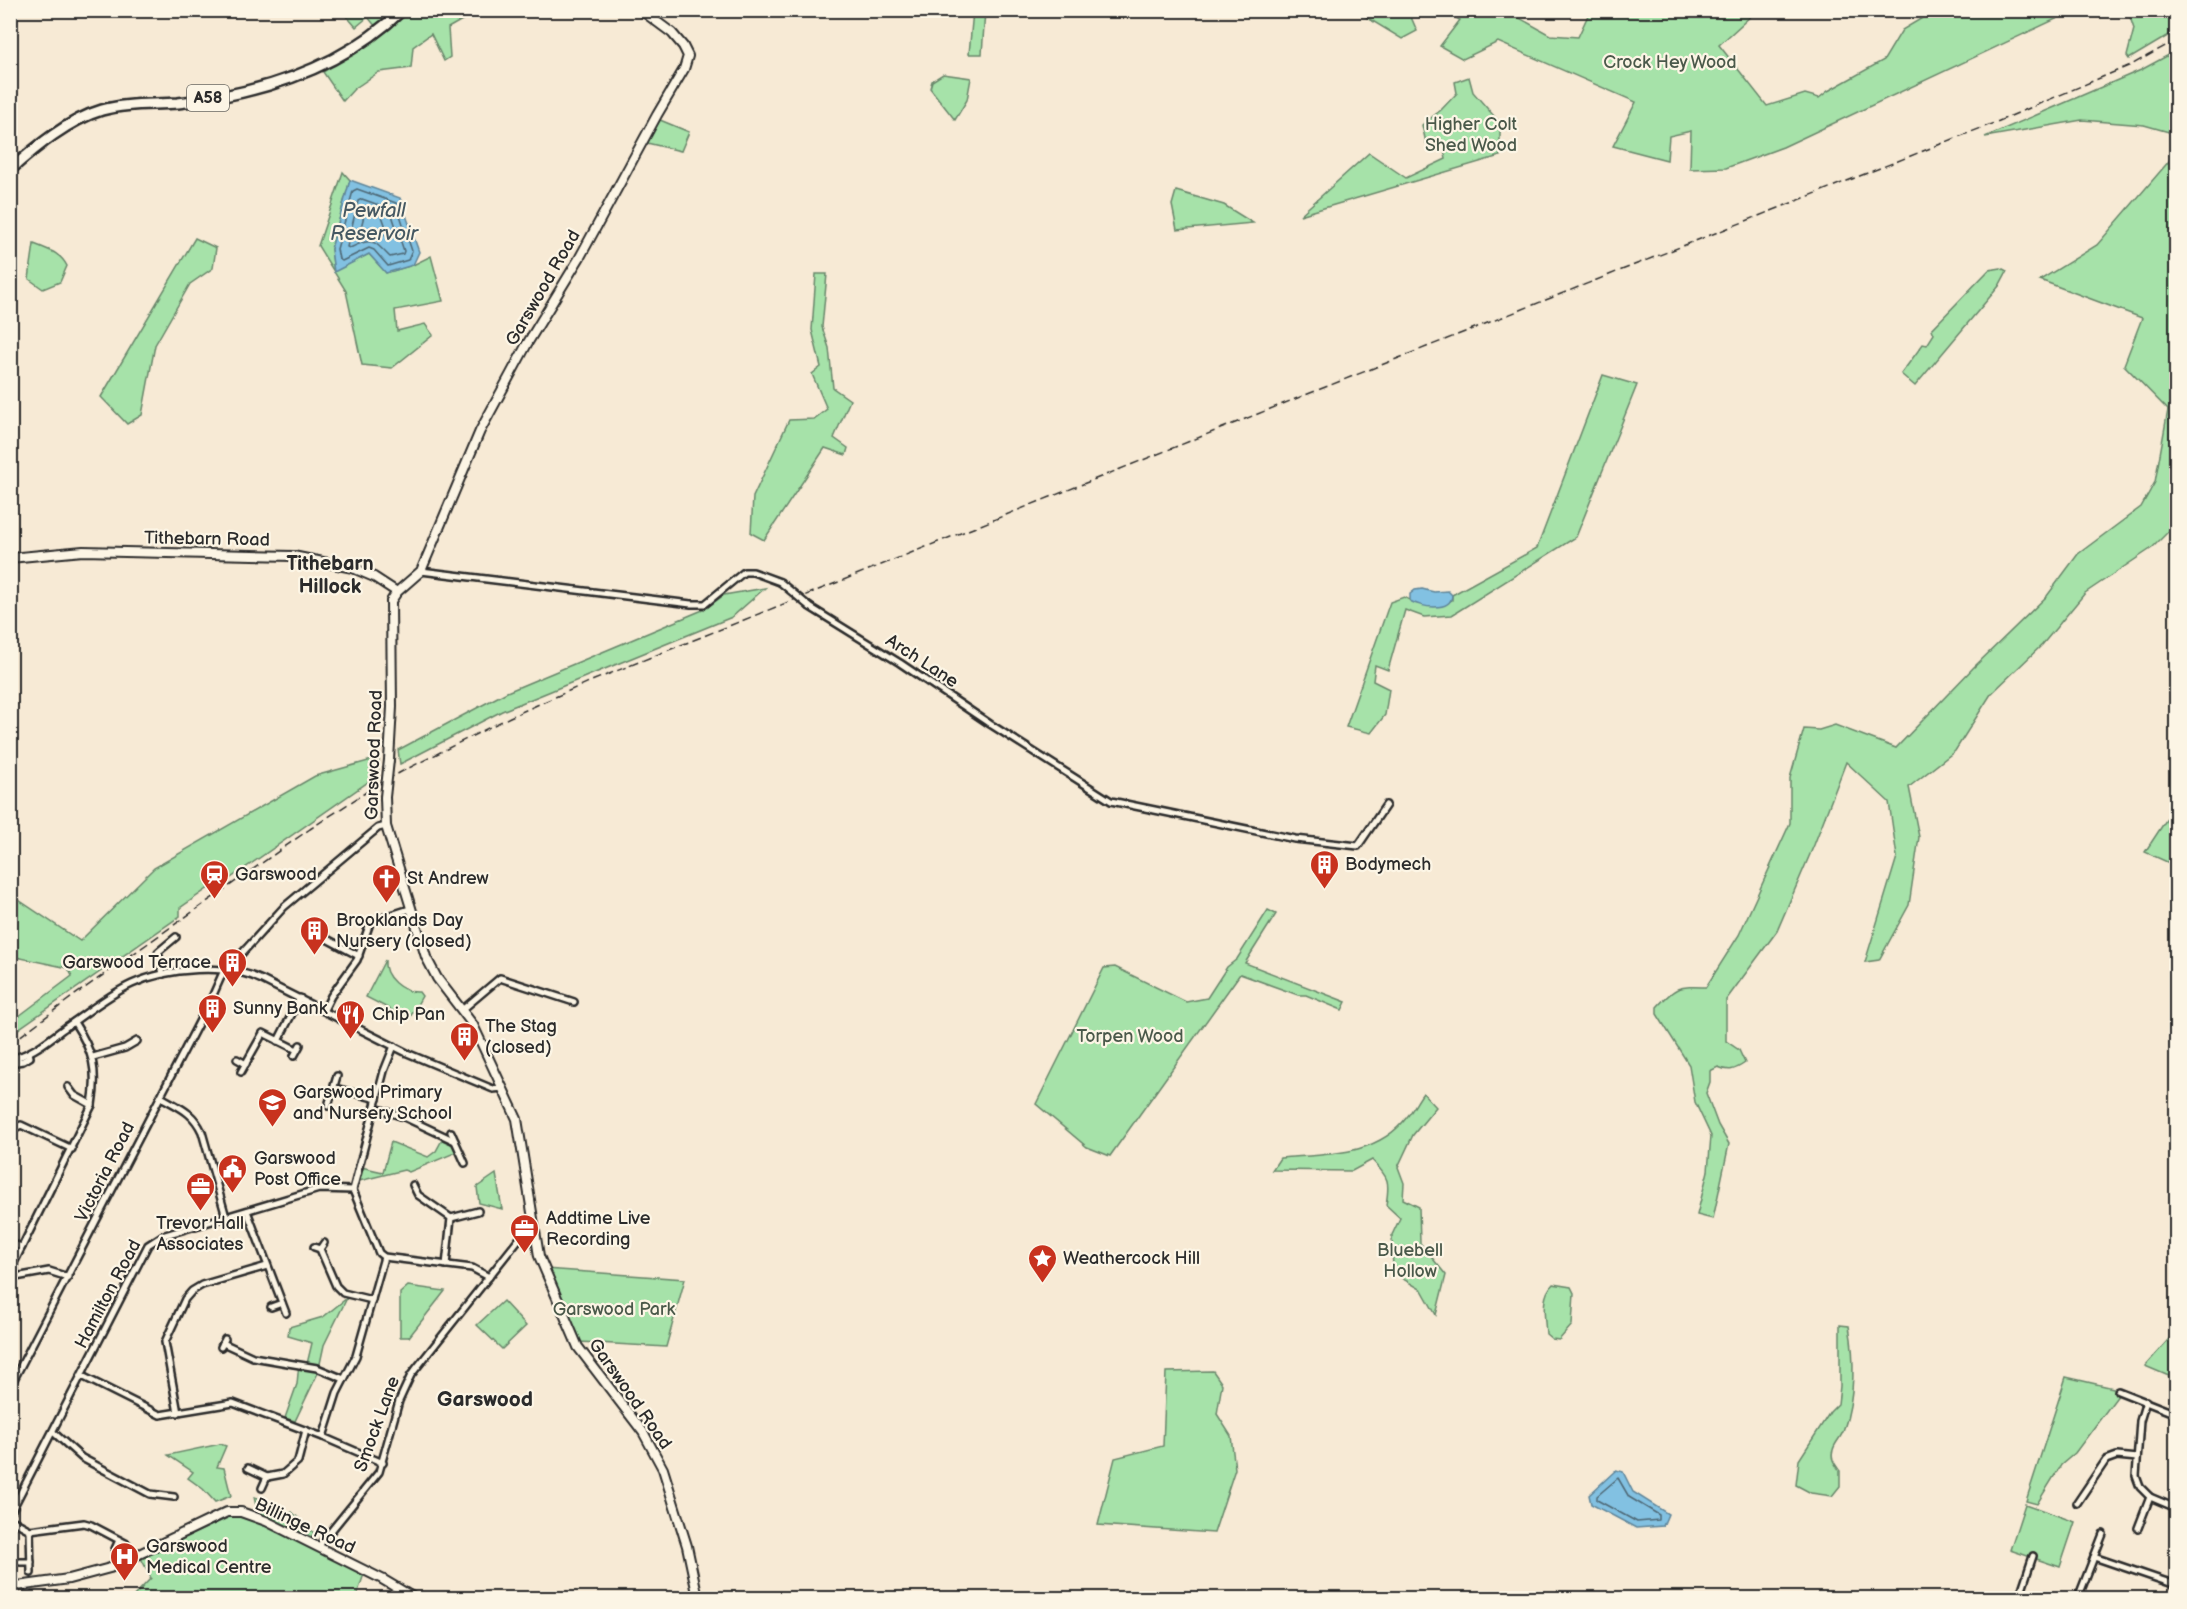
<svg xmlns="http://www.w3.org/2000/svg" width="2187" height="1609" font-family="'Balsamiq Sans',sans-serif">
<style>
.green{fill:#a6e2a9;stroke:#68866a;stroke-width:1.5}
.water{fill:#82c1e2;stroke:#5f8599;stroke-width:1.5}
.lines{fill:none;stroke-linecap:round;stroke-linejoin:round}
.shore{stroke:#4e6774;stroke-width:1.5}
.street-casing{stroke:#2b2b2b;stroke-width:10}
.secondary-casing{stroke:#2b2b2b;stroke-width:12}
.highway-casing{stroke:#2b2b2b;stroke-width:14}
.street{stroke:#fcf5e5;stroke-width:5}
.secondary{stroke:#fcf5e5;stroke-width:8}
.highway{stroke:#fcf5e5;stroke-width:9}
.rail{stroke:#2b2b2b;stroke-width:1.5;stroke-dasharray:9 4.5;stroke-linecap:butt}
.street-bridge-casing{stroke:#2b2b2b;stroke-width:10;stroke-linecap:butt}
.secondary-bridge-casing{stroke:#2b2b2b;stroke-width:12;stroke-linecap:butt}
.street-bridge{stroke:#fcf5e5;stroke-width:5}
.secondary-bridge{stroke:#fcf5e5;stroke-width:8}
.labels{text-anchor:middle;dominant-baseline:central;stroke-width:4.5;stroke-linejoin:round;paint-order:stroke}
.shield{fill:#fcf5e5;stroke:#6a6863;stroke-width:1.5}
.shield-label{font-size:16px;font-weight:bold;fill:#2b2b2b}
.park-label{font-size:18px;fill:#4a594a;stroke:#fcf5e5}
.street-label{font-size:18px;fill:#2b2b2b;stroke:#fcf5e5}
.poi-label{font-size:18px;fill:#2b2b2b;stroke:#fcf5e5;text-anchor:start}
.water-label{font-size:20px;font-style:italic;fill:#455862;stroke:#fcf5e5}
.neighbourhood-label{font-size:20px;font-weight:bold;fill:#2b2b2b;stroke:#fcf5e5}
.quarter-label{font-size:21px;font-weight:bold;fill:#2b2b2b;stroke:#fcf5e5}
</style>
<rect width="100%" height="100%" fill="#f7ead5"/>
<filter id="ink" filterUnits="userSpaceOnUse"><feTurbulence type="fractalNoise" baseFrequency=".0167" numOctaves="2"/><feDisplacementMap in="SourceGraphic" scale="12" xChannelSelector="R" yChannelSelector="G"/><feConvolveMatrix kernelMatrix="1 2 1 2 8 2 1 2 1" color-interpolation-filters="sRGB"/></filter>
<g filter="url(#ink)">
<g class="green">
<polygon points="1466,10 1507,11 1550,35 1578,37 1590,11 1748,11 1752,15 1719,45 1767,106 1805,94 1819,98 1828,91 1884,60 1902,30 1929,14 1929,11 2073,11 1783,147 1726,168 1690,169 1691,131 1669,136 1667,160 1613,146 1636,102 1498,42 1463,59 1440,46 1460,20 1441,11"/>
<polygon points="342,11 376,11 384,20 376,27 368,17 356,27"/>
<polygon points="407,11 478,11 448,28 450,57 444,61 431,34 413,47 411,68 379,72 354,89 343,101 323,72 385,32"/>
<polygon points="973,11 985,11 982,54 969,54"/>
<polygon points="1356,11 1414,11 1411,17 1417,31 1402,39"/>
<polygon points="2128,11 2176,11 2176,31 2129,59 2127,56 2134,29"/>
<polygon points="2176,51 2176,134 2144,125 2082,120 1985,137 2141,70"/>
<polygon points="943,74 971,78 967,100 955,120 930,88 932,81"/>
<polygon points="1469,77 1473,92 1500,123 1500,156 1300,215 1369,153 1406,178 1446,159 1443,144 1426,143 1422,125 1441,110 1457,93 1455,82"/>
<polygon points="660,120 689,132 681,151 647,143"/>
<path d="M 2176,153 L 2176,524 L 2152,548 L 2085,593 L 2042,645 L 1991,694 L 1955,751 L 1909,787 L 1919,837 L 1909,905 L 1879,960 L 1865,962 L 1897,857 L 1889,802 L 1846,762 L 1814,845 L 1777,931 L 1726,1000 L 1726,1041 L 1739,1050 L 1745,1063 C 1735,1070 1729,1072 1718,1067 L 1710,1071 L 1710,1082 L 1706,1093 L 1718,1125 L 1729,1144 L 1713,1219 L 1697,1215 L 1708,1171 L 1711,1136 L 1695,1102 L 1689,1065 L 1657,1014 L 1657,1007 C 1676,986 1678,986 1706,987 L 1739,935 L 1790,823 L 1790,778 L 1804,729 L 1819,730 L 1835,725 L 1896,748 L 1973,668 L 2047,596 L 2078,554 L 2141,507 L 2155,482 L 2168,410 L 2124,365 L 2142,318 L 2040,280 L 2097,245 Z"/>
<polygon points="343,172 350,180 331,249 334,271 369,254 386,273 413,265 431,256 443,301 395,310 397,331 425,324 433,335 392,368 362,365 346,291 318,246"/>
<polygon points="1176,191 1224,205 1253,223 1177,230 1172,205"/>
<polygon points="195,238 216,248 213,268 190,284 155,345 142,415 127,424 101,397"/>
<path d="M 34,244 C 48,250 60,252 67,266 L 60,282 L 43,289 L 29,279 Z"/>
<polygon points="2001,268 2007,271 1999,286 1915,386 1901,374 1923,344 1927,345 1934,334 1932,329 1989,270"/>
<polygon points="816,274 827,274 822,327 829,348 833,388 850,400 834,438 848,448 846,455 825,448 764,540 751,533 753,497 789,420 814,419 827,409 812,374 821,367 812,330"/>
<path d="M 1603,375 L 1637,385 L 1576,537 L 1452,615 L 1424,617 L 1405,610 L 1388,670 L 1375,665 L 1373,681 L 1389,689 L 1385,715 L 1371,733 L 1346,727 L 1390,602 L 1404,597 C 1421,607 1434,609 1452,600 L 1452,595 L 1537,548 Z"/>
<polygon points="765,588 732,617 502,711 400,764 398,750 507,692 705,609 724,595"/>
<polygon points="379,758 378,775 225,882 216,883 180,908 180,916 11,1034 11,1022 72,976 68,968 11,956 11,895 80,941 154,868 315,776"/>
<polygon points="2176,809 2176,866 2145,852 2166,820"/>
<polygon points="1268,910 1276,914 1245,963 1346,1002 1342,1010 1306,995 1298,995 1240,974 1110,1156 1087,1147 1036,1104 1104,968 1115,967 1186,1002 1207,998 1227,967 1237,959"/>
<path d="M 385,960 C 383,977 402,993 419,992 L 422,996 L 409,1019 L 366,997 Z"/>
<path d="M 1423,1093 L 1436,1107 L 1413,1135 L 1398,1167 L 1404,1183 L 1403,1199 L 1419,1207 L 1420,1243 L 1446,1275 L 1436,1315 L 1422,1290 L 1393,1273 L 1392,1235 L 1400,1218 L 1386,1205 C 1390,1181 1389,1178 1372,1160 L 1352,1171 L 1272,1170 L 1280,1158 C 1325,1154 1377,1157 1407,1117 C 1413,1110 1417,1101 1423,1093 Z"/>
<polygon points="442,1140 453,1145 457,1152 409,1172 404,1170 359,1181 361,1167 383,1172 391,1142 428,1157 436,1151"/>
<polygon points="496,1174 502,1209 479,1203 477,1187"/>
<polygon points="545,1269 685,1279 666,1347 580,1342"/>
<path d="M 1553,1284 L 1571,1287 L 1574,1293 L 1572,1325 L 1559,1340 L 1552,1339 L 1546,1334 C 1545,1317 1540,1297 1553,1284 Z"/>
<polygon points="408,1286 445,1291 409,1337 400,1337 400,1293"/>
<polygon points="347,1298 324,1345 318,1373 295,1421 285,1418 297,1384 299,1363 307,1364 312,1343 288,1336 289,1327 323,1317"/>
<polygon points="503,1301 526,1326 502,1349 477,1325"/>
<path d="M 1840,1325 L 1849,1326 C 1855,1359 1855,1397 1844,1429 C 1842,1437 1835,1442 1833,1450 C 1830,1459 1835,1464 1840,1471 L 1840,1486 L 1832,1496 L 1811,1493 L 1796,1485 L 1799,1460 L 1830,1412 L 1838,1404 L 1840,1386 Z"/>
<polygon points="2176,1331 2176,1379 2145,1366"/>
<polygon points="1213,1371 1222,1384 1217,1414 1231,1436 1235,1469 1214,1533 1098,1525 1115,1458 1163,1446 1166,1372"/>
<polygon points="2066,1377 2122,1390 2075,1453 2061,1465 2037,1504 2026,1501"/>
<polygon points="220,1444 226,1446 217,1467 224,1468 231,1496 215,1502 203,1489 188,1478 193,1472 168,1455"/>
<polygon points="254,1497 258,1498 276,1517 284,1520 292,1512 314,1533 312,1537 258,1514"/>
<polygon points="2025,1504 2075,1522 2060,1567 2010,1550"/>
<polygon points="232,1516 249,1517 364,1574 356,1598 132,1598 151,1578 141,1558"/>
</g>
<g class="water">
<polygon points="350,180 400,198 419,252 413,265 386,273 369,254 334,272 331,249"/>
<path d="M 1422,589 L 1434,592 L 1448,591 L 1452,595 C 1451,613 1420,607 1410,601 L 1410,594 L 1415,590 Z"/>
<polygon points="1616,1470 1623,1472 1633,1492 1668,1514 1663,1526 1636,1528 1591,1504 1589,1495"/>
</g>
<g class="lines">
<g class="shore">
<polygon points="357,189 396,203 412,251 408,260 388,266 374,250 369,248 342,261 339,259 337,249 353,191"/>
<path d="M 362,199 L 390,209 L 404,251 L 403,254 L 390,257 C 373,240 373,237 350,248 L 347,247 L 358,201 Z"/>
<polygon points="368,210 382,216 388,233 387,236 373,232 360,231 365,212"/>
<polygon points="1618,1478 1629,1497 1659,1515 1659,1520 1637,1522 1597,1500 1597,1496"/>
</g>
<defs>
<g id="street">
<polyline points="421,571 691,604 705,604 744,572 753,572 780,582"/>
<polyline points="810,607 900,663 990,724 1111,801 1295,839 1358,846 1386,805"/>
<polyline points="308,929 359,956"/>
<polyline points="231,970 234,962 284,907 378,828 386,826"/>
<polyline points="163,974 158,952 176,937"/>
<polyline points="324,1010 331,996 357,960 370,923 373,921 410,909"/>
<polyline points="462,1010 500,978 574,1002"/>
<polyline points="278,1041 300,998"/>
<polyline points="394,1046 384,1071 353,1190 379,1253 384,1257 472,1268 489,1277"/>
<polyline points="294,1056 300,1045"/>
<polyline points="93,1057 125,1048 137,1041"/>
<path d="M 10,1059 C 32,1055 49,1039 66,1027 C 87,1013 108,995 132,984 C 167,968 227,963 262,980 L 407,1053 L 493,1089 L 503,1088"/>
<polyline points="237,1059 246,1064"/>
<polyline points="10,1063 23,1061 30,1057 29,1053"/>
<polyline points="241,1072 263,1033 297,1050"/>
<polyline points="68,1087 74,1095 92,1105"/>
<polyline points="335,1088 377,1099"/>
<path d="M 161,1097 C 180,1108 193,1112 202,1132 L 226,1217"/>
<polyline points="328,1106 337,1076"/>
<polyline points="375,1108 404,1117 455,1141 465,1163"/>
<polyline points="17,1127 21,1125 72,1149"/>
<polyline points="451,1132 455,1141"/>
<polyline points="413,1185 418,1195 451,1218 446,1265"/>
<polyline points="247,1211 286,1313"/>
<polyline points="451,1218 478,1211"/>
<polyline points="10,1243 22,1247"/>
<polyline points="314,1247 320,1249 324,1243"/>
<polyline points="320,1249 336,1286 343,1293 372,1300"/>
<path d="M 15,1277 L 14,1263 L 92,1105 C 98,1070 93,1051 74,1022"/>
<polyline points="10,1278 49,1271 68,1277"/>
<polyline points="271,1307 282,1303"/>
<polyline points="223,1343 253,1357 317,1368 344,1379"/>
<polyline points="221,1347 225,1339"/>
<polyline points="82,1376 160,1415 233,1403 323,1437 383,1463"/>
<polyline points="10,1387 213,995 224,970"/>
<polyline points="2118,1391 2176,1414"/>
<polyline points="2146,1401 2140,1421 2136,1476 2140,1487 2150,1497 2176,1508"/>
<polyline points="178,1413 165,1342 185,1299 192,1291 202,1285 267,1266"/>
<polyline points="53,1432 82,1458 114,1475 150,1494 174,1497"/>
<polyline points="323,1437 337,1393 356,1356 384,1257"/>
<polyline points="248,1468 267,1477 283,1474 298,1461 306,1430"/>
<polyline points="262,1488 267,1477"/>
<polyline points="2077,1503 2106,1460 2117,1456 2137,1458"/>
<polyline points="10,1514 148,1245 162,1236 319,1189 353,1190"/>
<polyline points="10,1519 30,1530 84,1523 91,1525 127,1544"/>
<polyline points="2138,1528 2150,1497"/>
<polyline points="30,1530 31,1573"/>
<polyline points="318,1547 379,1472 399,1401 411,1375 519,1239 526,1233 534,1230"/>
<polyline points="115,1549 119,1540"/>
<polyline points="2094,1557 2176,1585"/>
<polyline points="20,1562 31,1562"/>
<polyline points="2019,1598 2033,1556"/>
<polyline points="2078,1598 2103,1534"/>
</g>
<g id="secondary">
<polyline points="10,558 83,551 293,556 353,568 374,577 397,592"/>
<polyline points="389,760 392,707 391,601 397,592 421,571 480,431 527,344 580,257 657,115 684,69 688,56 683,46 672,33 641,10"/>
<polyline points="385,797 386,826 426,957 437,978 473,1025 517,1119 539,1256 578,1347 643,1432 663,1469 687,1546 698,1598"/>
<polyline points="10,1587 69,1579 110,1568 227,1512 241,1512 266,1521 382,1579 414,1598"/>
</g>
<path id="highway" d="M 10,170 C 36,147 68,120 102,110 C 126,103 153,105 178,103 C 260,94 342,68 402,10"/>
</defs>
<use href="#street" class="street-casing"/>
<use href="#secondary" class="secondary-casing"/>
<use href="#highway" class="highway-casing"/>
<use href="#street" class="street"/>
<use href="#secondary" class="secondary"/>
<use href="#highway" class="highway"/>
<polyline class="rail" points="10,1044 72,997 310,829 374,787 401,772 510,717 589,682 1290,401 1999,121 2133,64 2176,40"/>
<defs>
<polyline id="street-bridge" points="780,582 810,607"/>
<polyline id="secondary-bridge" points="385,797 389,760"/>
</defs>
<use href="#street-bridge" class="street-bridge-casing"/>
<use href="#secondary-bridge" class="secondary-bridge-casing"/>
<use href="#street-bridge" class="street-bridge"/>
<use href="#secondary-bridge" class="secondary-bridge"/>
</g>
</g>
<defs>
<symbol id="building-pin" viewBox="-11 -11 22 30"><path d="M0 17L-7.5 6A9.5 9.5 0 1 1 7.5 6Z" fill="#c8321e" stroke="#fcf5e5"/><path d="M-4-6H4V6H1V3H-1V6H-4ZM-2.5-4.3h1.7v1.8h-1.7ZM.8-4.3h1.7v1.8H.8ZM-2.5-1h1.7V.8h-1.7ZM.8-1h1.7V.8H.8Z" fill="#fff"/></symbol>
<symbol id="station-pin" viewBox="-11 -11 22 30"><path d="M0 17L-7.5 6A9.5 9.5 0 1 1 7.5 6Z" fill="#c8321e" stroke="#fcf5e5"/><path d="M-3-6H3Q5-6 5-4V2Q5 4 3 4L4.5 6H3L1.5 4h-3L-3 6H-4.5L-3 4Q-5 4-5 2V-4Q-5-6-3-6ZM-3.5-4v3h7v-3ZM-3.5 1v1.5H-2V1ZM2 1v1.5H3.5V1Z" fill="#fff"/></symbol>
<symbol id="church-pin" viewBox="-11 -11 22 30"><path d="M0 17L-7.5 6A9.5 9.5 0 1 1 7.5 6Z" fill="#c8321e" stroke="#fcf5e5"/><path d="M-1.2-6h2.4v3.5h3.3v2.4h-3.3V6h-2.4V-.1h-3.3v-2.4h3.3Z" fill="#fff"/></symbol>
<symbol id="restaurant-pin" viewBox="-11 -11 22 30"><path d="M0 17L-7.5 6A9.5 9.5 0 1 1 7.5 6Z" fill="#c8321e" stroke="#fcf5e5"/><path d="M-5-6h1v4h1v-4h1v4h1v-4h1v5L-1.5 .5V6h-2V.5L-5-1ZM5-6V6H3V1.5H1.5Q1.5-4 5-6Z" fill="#fff"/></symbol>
<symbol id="school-pin" viewBox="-11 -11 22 30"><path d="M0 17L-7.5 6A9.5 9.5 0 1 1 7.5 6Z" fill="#c8321e" stroke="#fcf5e5"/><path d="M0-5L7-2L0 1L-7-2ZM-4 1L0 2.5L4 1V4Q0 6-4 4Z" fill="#fff"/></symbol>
<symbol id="civic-pin" viewBox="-11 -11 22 30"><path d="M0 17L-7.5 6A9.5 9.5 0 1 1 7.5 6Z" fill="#c8321e" stroke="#fcf5e5"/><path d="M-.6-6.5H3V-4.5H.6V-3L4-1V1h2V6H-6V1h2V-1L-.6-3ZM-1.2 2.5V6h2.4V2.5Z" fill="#fff"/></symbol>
<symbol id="office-pin" viewBox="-11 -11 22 30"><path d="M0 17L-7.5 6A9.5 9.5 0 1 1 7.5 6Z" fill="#c8321e" stroke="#fcf5e5"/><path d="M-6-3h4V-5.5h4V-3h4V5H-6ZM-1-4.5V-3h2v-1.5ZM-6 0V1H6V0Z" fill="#fff"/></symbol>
<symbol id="sight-pin" viewBox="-11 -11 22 30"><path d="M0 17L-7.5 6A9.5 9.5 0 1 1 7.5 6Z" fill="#c8321e" stroke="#fcf5e5"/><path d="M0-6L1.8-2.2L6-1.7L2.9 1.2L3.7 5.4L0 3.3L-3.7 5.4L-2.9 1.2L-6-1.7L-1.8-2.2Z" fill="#fff"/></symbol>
<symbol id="hospital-pin" viewBox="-11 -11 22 30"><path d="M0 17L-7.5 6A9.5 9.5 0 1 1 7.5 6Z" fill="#c8321e" stroke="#fcf5e5"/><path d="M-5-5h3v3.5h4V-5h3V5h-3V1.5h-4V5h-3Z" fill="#fff"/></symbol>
</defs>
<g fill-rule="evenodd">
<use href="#building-pin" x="1308" y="848" width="33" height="45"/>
<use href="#station-pin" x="198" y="858" width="33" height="45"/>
<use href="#church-pin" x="370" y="862" width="33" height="45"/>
<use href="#building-pin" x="298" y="914" width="33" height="45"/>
<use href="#building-pin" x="216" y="946" width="33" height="45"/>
<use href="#building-pin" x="196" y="992" width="33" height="45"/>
<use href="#restaurant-pin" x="334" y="998" width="33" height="45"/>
<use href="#building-pin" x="448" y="1020" width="33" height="45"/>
<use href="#school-pin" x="256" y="1086" width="33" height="45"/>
<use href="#civic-pin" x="216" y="1152" width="33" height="45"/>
<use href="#office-pin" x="184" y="1170" width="33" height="45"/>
<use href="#office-pin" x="508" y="1212" width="33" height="45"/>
<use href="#sight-pin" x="1026" y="1242" width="33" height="45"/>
<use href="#hospital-pin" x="108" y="1540" width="33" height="45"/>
</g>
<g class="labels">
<rect class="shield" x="187" y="85" width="42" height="26" rx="4.5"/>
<g class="shield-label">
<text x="208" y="98">A58</text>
</g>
<g class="park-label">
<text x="1670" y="62">Crock Hey Wood</text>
<text x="1471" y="124">Higher Colt<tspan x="1471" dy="21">Shed Wood</tspan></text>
<text x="1130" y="1036">Torpen Wood</text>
<text x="1410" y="1250">Bluebell<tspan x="1410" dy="21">Hollow</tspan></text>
<text x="614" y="1309">Garswood Park</text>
</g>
<g class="street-label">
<text transform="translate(543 288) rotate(-60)">Garswood Road</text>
<text transform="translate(207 539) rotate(1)">Tithebarn Road</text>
<text transform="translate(922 661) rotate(33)">Arch Lane</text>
<text transform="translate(374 755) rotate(-88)">Garswood Road</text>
<text transform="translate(105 1172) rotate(-63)">Victoria Road</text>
<text transform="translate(108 1294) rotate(-62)">Hamilton Road</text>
<text transform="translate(630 1394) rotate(55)">Garswood Road</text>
<text transform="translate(377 1424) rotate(-70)">Smock Lane</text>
<text transform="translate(305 1526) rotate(25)">Billinge Road</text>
</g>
<g class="poi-label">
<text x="1345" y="864">Bodymech</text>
<text x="235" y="874">Garswood</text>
<text x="407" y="878">St Andrew</text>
<text x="336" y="920">Brooklands Day<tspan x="336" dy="21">Nursery (closed)</tspan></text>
<text x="211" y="962" text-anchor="end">Garswood Terrace</text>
<text x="233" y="1008">Sunny Bank</text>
<text x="372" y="1014">Chip Pan</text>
<text x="485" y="1026">The Stag<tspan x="485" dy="21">(closed)</tspan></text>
<text x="293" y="1092">Garswood Primary<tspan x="293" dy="21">and Nursery School</tspan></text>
<text x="254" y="1158">Garswood<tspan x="254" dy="21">Post Office</tspan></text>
<text x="546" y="1218">Addtime Live<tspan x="546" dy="21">Recording</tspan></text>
<text x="200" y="1223" text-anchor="middle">Trevor Hall<tspan x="200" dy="21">Associates</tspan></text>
<text x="1063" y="1258">Weathercock Hill</text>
<text x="146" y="1546">Garswood<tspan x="146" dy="21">Medical Centre</tspan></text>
</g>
<g class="water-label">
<text x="374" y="211">Pewfall<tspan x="374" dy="23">Reservoir</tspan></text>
</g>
<g class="neighbourhood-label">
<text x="330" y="564">Tithebarn<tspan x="330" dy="23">Hillock</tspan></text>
</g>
<g class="quarter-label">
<text x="485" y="1399">Garswood</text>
</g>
</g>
<rect width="2187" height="1609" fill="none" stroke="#fcf5e5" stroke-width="36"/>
<rect x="18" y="18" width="2151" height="1573" fill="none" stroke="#2b2b2b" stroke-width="2" filter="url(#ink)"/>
</svg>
